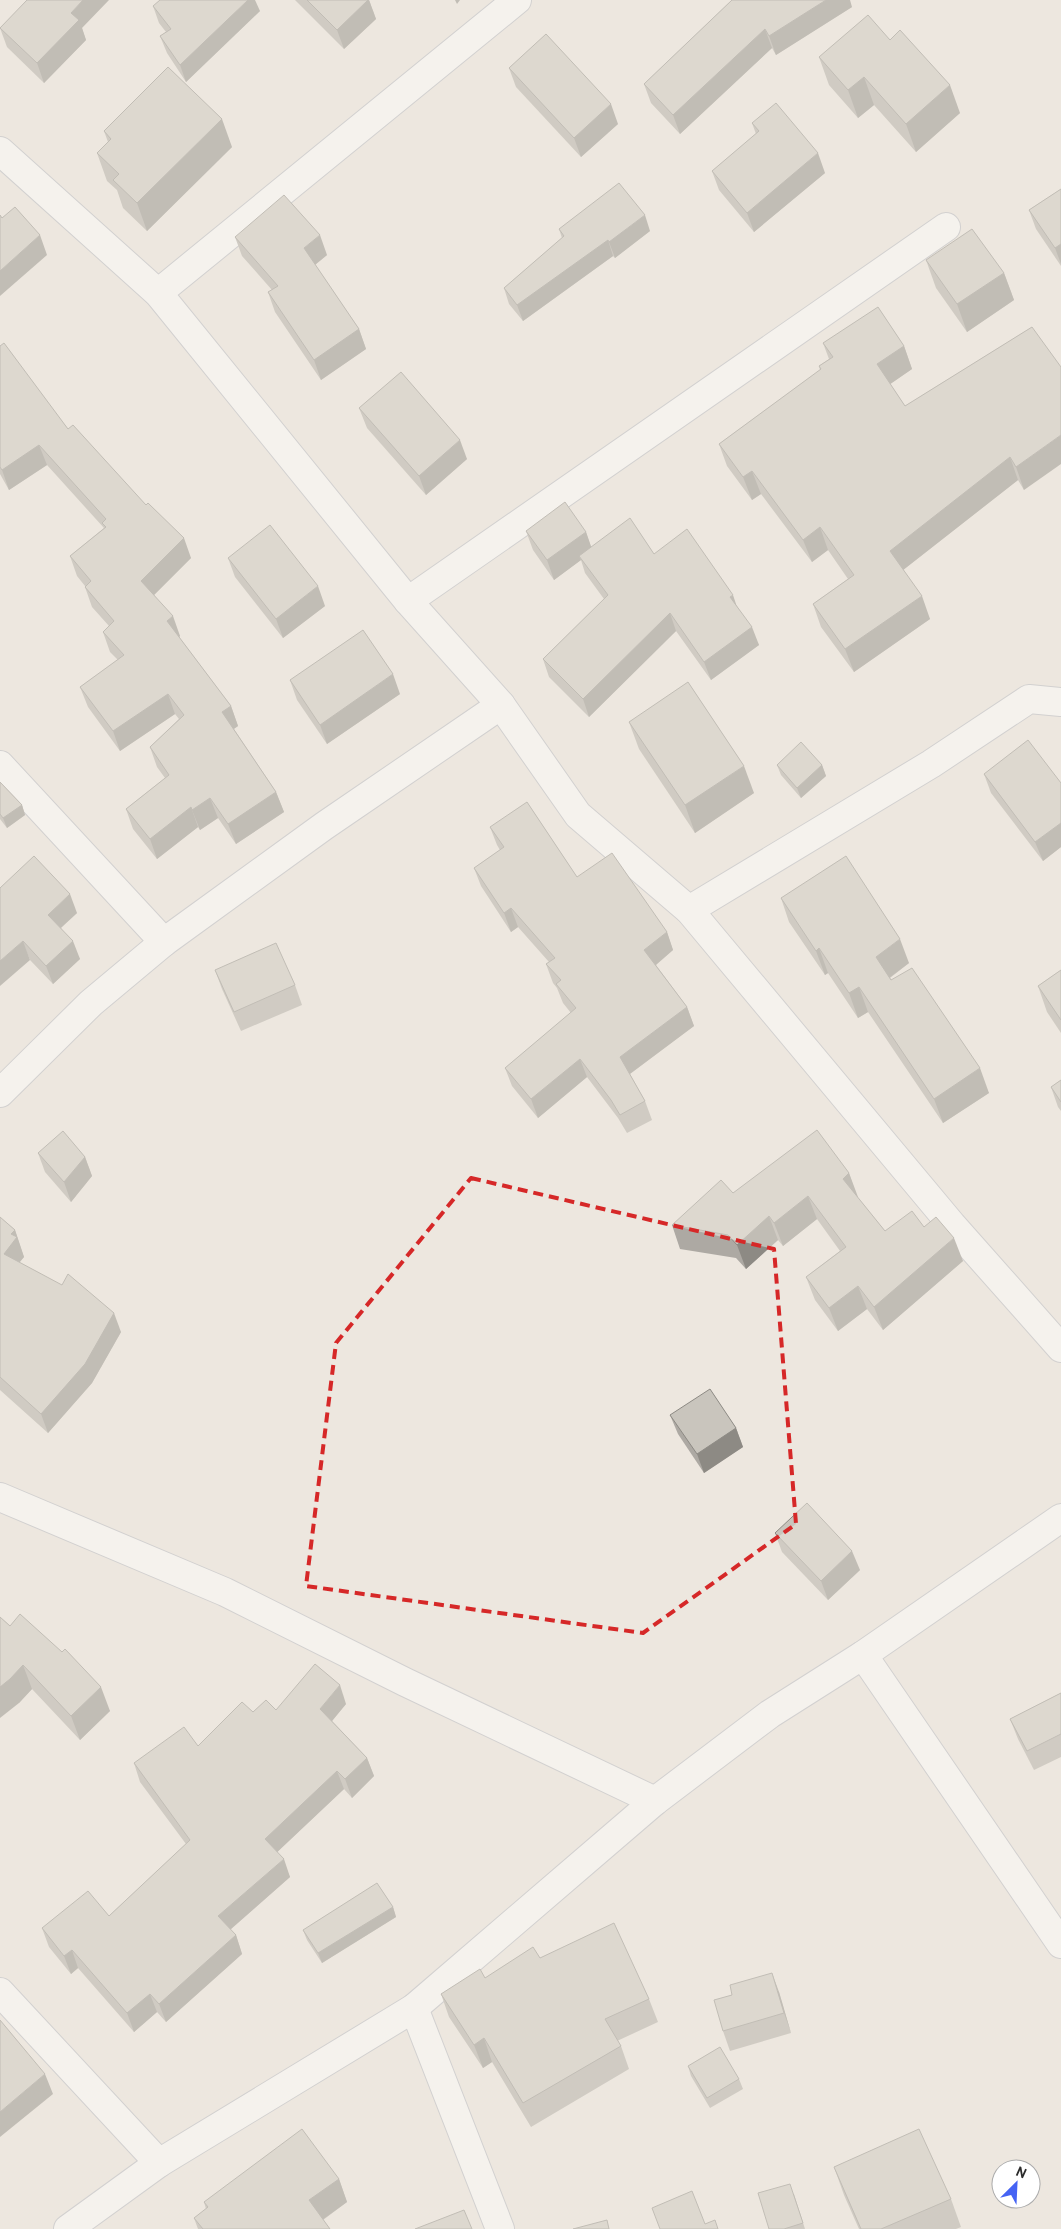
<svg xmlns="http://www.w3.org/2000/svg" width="1061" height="2229" font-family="Overpass,sans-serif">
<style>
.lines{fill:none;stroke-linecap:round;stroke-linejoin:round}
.minor-casing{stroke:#b2b5bf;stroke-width:30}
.minor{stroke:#fff;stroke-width:28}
.wall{fill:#ada9a3}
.shaded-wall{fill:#8d8a84}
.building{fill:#c9c5bd;stroke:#8d8a84}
.marked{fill:none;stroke:#d62828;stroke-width:4;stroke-dasharray:10 6;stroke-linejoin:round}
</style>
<rect width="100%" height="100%" fill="#ede7df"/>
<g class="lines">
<defs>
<g id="minor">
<polyline points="0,151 158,293 408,601 501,705 578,815 689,910 952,1225 1061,1348"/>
<polyline points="158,293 517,0"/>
<polyline points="408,601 946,227"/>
<polyline points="0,765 164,942"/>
<polyline points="689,910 931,764 1029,699 1061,702"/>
<polyline points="0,1093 91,1003 164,942 324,826 501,705"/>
<polyline points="0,1497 225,1592 405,1682 655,1801"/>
<polyline points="863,1655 1061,1944"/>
<polyline points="0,1992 159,2163"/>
<polyline points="414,2008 500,2229"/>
<polyline points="68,2229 159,2163 414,2008 655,1801 770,1714 863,1655 1061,1518"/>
</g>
</defs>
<use href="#minor" class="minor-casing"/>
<use href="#minor" class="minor"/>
</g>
<g class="wall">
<polygon points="295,0 369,0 376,19 344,49"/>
<polygon points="732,0 852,7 776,55 772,48 680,134 651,103 644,84"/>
<polygon points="153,6 260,11 186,82 167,53 160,36 166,32 159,23"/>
<polygon points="0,28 82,28 86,40 44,83 7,47"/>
<polygon points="819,57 960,113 916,152 874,105 858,118 829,85"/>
<polygon points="509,68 618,124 581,157 516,87"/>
<polygon points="752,123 825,173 754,232 719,190 712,171 756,134"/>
<polygon points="104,131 232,147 147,231 123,208 117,190 107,181 97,153 108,142"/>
<polygon points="1061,189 1061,266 1036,229 1029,210"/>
<polygon points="559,229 650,231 615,258 613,256 523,321 509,304 504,288 562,238"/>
<polygon points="235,237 327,255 315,265 359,329 366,349 321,380 275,312 268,292 272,290 242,256"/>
<polygon points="926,260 1004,273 1014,300 967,332 936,288"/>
<polygon points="1032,327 1024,490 1018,480 903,570 930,619 854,672 821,627 813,604 848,579 828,550 812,562 761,494 752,500 727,466 719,444 820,370 819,366 829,359 823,343 904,346 912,369 890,384 905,406"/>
<polygon points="0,346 68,429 191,558 154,595 180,636 179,637 231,706 238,726 234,729 276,792 284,812 236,844 218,818 200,830 198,827 157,859 133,829 126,809 165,778 157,767 150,747 179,719 175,714 120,751 88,707 80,687 118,660 110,652 103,632 109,626 92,607 85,587 85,586 77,576 70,556 104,528 47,465 9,490 0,474"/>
<polygon points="359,408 467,459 426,495 367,428"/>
<polygon points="526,531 586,532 591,547 654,554 737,606 759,645 711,680 676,631 589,717 549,677 543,659 604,599 585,573 581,560 554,580 533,550"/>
<polygon points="228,558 325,606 283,638 235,577"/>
<polygon points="290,680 400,694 327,744 297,700"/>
<polygon points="629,722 754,793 695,833 639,749"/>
<polygon points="777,765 822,765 826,776 801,798 781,775"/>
<polygon points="984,774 1061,783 1061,847 1043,861 991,793"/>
<polygon points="0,782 22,805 25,815 7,828 0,819"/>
<polygon points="490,827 577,877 667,932 673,950 656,965 687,1007 694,1026 630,1074 645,1101 652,1120 627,1133 618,1118 587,1077 538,1118 512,1086 505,1068 571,1013 563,1003 557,988 553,983 546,964 549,962 518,927 511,932 481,886 474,868 500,850 497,845"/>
<polygon points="0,888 77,913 61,928 80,959 53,984 30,960"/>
<polygon points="781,898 909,963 890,978 989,1093 943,1123 868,1012 858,1018 828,973 825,975 789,922"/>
<polygon points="215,970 295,985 302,1005 241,1031 222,989"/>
<polygon points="1061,970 1061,1033 1047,1012 1038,986"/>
<polygon points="1061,1080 1061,1111 1058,1107 1051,1087"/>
<polygon points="38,1153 85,1157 92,1176 71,1202 45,1172"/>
<polygon points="849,1173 857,1197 885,1231 924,1227 963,1261 883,1330 867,1309 838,1331 815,1300 806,1277 840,1251 817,1219 783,1246 778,1240 746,1269 736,1258 680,1249 672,1225 733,1193"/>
<polygon points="0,1217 15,1230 24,1257 19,1262 121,1332 92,1383 48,1433 0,1390"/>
<polygon points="670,1415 736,1428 743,1447 704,1473 678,1434"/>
<polygon points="775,1533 860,1570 828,1600 782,1552"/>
<polygon points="0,1617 110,1711 80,1740 32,1689 19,1703"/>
<polygon points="1061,1693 1061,1757 1034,1770 1018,1739 1010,1719"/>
<polygon points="346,1704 332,1721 367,1758 374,1776 352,1798 344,1789 277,1852 290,1877 230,1930 236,1935 242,1954 166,2022 157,2012 134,2032 78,1968 71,1974 49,1947 42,1928 109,1916 186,1844 140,1782 134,1763 198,1746 253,1712"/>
<polygon points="393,1907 396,1917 322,1963 307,1940 303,1930"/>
<polygon points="540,1958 649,1999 658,2022 617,2041 621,2046 629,2069 531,2127 492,2062 483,2068 449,2017 441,1994"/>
<polygon points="779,1992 791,2033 730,2051 723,2031 732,1995"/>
<polygon points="688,2066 739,2079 743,2089 710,2108 691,2076"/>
<polygon points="834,2167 951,2199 961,2227 956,2229 859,2229 844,2195"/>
<polygon points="339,2179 347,2202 323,2220 330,2229 198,2229 194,2218 206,2209 204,2202"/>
<polygon points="794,2194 805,2229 769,2229"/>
</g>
<g class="shaded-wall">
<polygon points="83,0 109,0 82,28 86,40 44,83 37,63 71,13"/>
<polygon points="248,0 255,0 260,11 186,82 180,65"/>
<polygon points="368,0 369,0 376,19 344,49 337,30"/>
<polygon points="455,0 460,0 457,4"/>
<polygon points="826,0 850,0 852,7 776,55 769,36"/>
<polygon points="765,29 772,48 680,134 673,115"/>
<polygon points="864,77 874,105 858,118 848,90"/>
<polygon points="950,85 960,113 916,152 906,124"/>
<polygon points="611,104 618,124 581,157 574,138"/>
<polygon points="222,119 232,147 147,231 137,203"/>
<polygon points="818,153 825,173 754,232 747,213"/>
<polygon points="645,215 650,231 615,258 609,242"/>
<polygon points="40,235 47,255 0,296 0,271"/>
<polygon points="320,235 327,255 311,268 304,248"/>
<polygon points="608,240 613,256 523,321 517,305"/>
<polygon points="1061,244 1061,264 1055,248"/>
<polygon points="1004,273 1014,300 967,332 957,304"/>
<polygon points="359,329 366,349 321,380 314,360"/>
<polygon points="904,346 912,369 886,387 877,364"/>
<polygon points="1061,435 1061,464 1024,490 1016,467"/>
<polygon points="460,440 467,459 426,495 419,476"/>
<polygon points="39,445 47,465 9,490 2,470"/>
<polygon points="1010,457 1018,480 898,574 890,551"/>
<polygon points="752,471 761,494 752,500 743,477"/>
<polygon points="820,527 828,550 812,562 803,540"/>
<polygon points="586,532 593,552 579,556 581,560 554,580 547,560"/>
<polygon points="184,538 191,558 148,601 141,581"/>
<polygon points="318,586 325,606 283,638 276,619"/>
<polygon points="733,595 739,613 730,597"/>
<polygon points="922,596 930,619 854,672 845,649"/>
<polygon points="670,613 676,631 589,717 583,699"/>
<polygon points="173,616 180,636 175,641 167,621"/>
<polygon points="752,627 759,645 711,680 704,662"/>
<polygon points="393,674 400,694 327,744 320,725"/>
<polygon points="168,694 175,714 120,751 113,731"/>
<polygon points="231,706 238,726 229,732 222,712"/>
<polygon points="822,765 826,776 801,798 797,788"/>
<polygon points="744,766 754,793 695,833 685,805"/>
<polygon points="276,792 284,812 236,844 228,824"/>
<polygon points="210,798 218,818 200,830 192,810"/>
<polygon points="22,805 25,815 7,828 3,818"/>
<polygon points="191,807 198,827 157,859 150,839"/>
<polygon points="1061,823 1061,847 1043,861 1035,842"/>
<polygon points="70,894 77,913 55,933 48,915"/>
<polygon points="511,908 518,927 511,932 504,913"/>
<polygon points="667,932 673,950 651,969 644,950"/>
<polygon points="900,939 909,963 885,981 876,957"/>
<polygon points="23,941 30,960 0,986 0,961"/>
<polygon points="73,941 80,959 53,984 46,966"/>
<polygon points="819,948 828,973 825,975 816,951"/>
<polygon points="859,987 868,1012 858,1018 849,993"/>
<polygon points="687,1007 694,1026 627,1076 620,1057"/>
<polygon points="580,1059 587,1077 538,1118 531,1099"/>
<polygon points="980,1068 989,1093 943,1123 934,1099"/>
<polygon points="85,1157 92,1176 71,1202 64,1182"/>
<polygon points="849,1173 858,1197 851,1202 843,1179"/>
<polygon points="808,1196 817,1219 783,1246 774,1223"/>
<polygon points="769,1216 778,1240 746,1269 737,1245"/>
<polygon points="15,1230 24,1257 11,1273 4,1254 11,1234"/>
<polygon points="954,1238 963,1261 883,1330 874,1307"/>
<polygon points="858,1286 867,1309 838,1331 829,1308"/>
<polygon points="114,1313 121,1332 92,1383 48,1433 41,1414"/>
<polygon points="736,1428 743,1447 704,1473 697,1454"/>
<polygon points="852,1551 860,1570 828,1600 821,1581"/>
<polygon points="23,1665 32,1689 19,1703 0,1718 0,1687"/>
<polygon points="340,1685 346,1704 327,1727 320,1709"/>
<polygon points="101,1687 110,1711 80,1740 71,1716"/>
<polygon points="367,1758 374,1776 352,1798 345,1779"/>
<polygon points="337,1771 344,1789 272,1857 265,1839"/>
<polygon points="284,1859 290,1877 224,1935 218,1916"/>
<polygon points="393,1907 396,1917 322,1963 318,1953"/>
<polygon points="236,1935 242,1954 166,2022 159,2004"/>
<polygon points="72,1950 78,1968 71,1974 64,1956"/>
<polygon points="772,1973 779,1992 791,2033 784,2013"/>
<polygon points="150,1994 157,2012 134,2032 127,2013"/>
<polygon points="484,2038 492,2062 483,2068 474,2045"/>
<polygon points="45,2074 53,2094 0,2137 0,2112"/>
<polygon points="339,2179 347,2202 318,2223 309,2200"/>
</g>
<g class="building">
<polygon points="27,0 83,0 71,13 79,20 37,63 0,28"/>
<polygon points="160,0 248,0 180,65 160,36 171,29 153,6"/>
<polygon points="307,0 368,0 337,30"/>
<polygon points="732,0 826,0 769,36 765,29 673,115 644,84"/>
<polygon points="868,15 890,40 900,30 950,85 906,124 864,77 848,90 819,57"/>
<polygon points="546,34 611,104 574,138 509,68"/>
<polygon points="168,67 222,119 137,203 113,180 119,174 97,153 111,139 104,131"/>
<polygon points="776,103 818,153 747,213 712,171 759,131 752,123"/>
<polygon points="619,183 645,215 609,242 608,240 517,305 504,288 564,236 559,229"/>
<polygon points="1061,189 1061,244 1055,248 1029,210"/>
<polygon points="284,195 320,235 304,248 359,329 314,360 268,292 278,286 235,237"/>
<polygon points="15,207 40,235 0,271 0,215 2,218"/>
<polygon points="972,229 1004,273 957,304 926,260"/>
<polygon points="878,307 904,346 877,364 905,406 1032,327 1061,367 1061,435 1016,467 1010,457 890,551 922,596 845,649 813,604 854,575 820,527 803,540 752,471 743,477 719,444 821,369 819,366 833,357 823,343"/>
<polygon points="4,343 68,429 73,425 146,505 148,503 184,538 141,581 173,616 167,621 231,706 222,712 276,792 228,824 210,798 192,810 191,807 150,839 126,809 169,775 150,747 184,715 168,694 113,731 80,687 124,655 103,632 114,621 85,587 91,581 70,556 106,527 102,523 106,519 39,445 2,470 0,467 0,346"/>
<polygon points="401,372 460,440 419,476 359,408"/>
<polygon points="565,502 586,532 547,560 526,531"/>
<polygon points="630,518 654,554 687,529 733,595 730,597 752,627 704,662 670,613 583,699 543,659 608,595 579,556"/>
<polygon points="270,525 318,586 276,619 228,558"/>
<polygon points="363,630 393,674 320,725 290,680"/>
<polygon points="688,682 744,766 685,805 629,722"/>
<polygon points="1028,740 1061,783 1061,823 1035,842 984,774"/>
<polygon points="801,742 822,765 797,788 777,765"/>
<polygon points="0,782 22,805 3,818 0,814"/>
<polygon points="527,802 577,877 612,853 667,932 644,950 687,1007 620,1057 645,1101 620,1115 611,1100 580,1059 531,1099 505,1068 576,1008 556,984 561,980 546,964 555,958 511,908 504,913 474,868 504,847 490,827"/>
<polygon points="34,856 70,894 48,915 73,941 46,966 23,941 0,961 0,888"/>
<polygon points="846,856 900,939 876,957 891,980 912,968 980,1068 934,1099 859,987 849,993 819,948 816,951 781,898"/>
<polygon points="276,943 295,985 234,1012 215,970"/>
<polygon points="1061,970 1061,1020 1038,986"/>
<polygon points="1061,1080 1061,1102 1051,1087"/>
<polygon points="817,1130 849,1173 843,1179 885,1231 912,1211 924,1227 936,1217 954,1238 874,1307 858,1286 829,1308 806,1277 846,1247 808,1196 774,1223 769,1216 737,1245 728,1235 672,1225 721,1180 733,1193"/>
<polygon points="63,1131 85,1157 64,1182 38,1153"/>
<polygon points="0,1217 15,1230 11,1234 17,1237 4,1254 62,1285 68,1274 114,1313 85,1364 41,1414 0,1377"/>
<polygon points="710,1389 736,1428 697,1454 670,1415"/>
<polygon points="807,1503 852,1551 821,1581 775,1533"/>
<polygon points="20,1614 62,1652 65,1649 101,1687 71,1716 23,1665 10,1679 0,1687 0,1617 10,1626"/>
<polygon points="315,1664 340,1685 320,1709 367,1758 345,1779 337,1771 265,1839 284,1859 218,1916 236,1935 159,2004 150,1994 127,2013 72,1950 64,1956 42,1928 88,1891 109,1916 190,1840 134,1763 184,1727 198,1746 242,1702 253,1712 266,1700 276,1710"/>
<polygon points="1061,1693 1061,1734 1027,1751 1010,1719"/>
<polygon points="377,1883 393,1907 318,1953 303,1930"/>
<polygon points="614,1923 649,1999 605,2019 621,2046 523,2103 484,2038 474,2045 441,1994 480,1969 485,1978 533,1947 540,1958"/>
<polygon points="772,1973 784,2013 723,2031 714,2000 732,1995 730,1985"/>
<polygon points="0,2020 45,2074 0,2112"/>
<polygon points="720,2047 739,2079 707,2098 688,2066"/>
<polygon points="302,2129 339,2179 309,2200 330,2229 203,2229 194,2218 208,2207 204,2202"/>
<polygon points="919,2129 951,2199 881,2229 861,2229 834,2167"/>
<polygon points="790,2184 803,2223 784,2229 769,2229 758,2193"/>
<polygon points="692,2191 705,2224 715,2220 718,2229 660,2229 652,2208"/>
<polygon points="464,2210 472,2229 415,2229"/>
<polygon points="607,2220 609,2229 573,2229"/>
</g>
<path d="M0 0H1061V2229H0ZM 471,1178 L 774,1249 L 796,1524 L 643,1633 L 306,1586 L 336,1343 Z" fill="#ede7df" fill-opacity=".55" fill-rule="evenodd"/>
<path class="marked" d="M 471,1178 L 774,1249 L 796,1524 L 643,1633 L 306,1586 L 336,1343 Z"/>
<g transform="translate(1016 2184) rotate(24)"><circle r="24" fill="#ffffff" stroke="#ababab"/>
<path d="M0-4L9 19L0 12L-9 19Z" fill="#4563f4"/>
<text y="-8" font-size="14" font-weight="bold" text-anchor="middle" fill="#2c2c2c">N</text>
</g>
</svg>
